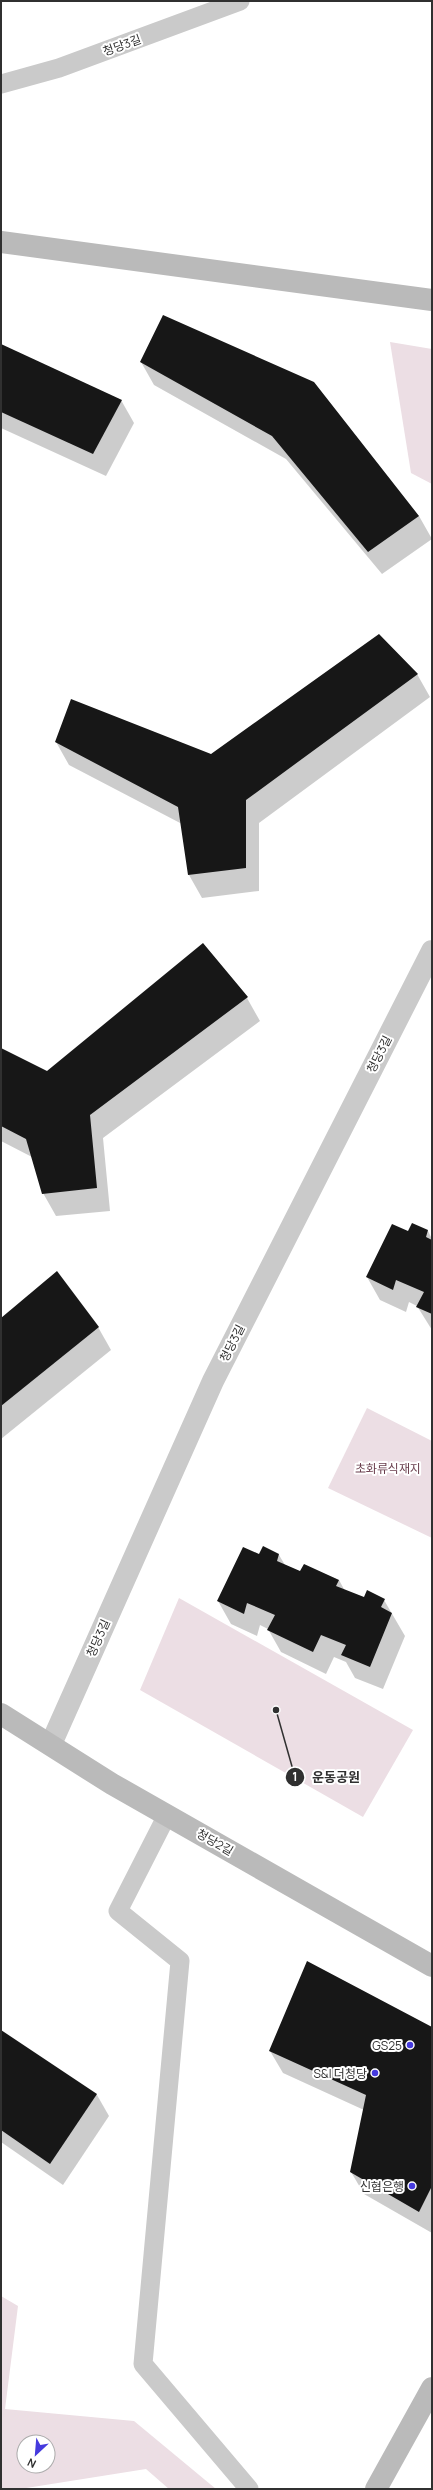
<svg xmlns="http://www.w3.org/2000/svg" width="433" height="2490" font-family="Manrope,'Noto Sans KR',sans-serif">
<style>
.green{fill:#ecdee4;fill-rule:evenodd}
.shadow{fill:#0003}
.building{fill:#171717}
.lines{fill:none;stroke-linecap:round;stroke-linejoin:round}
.lane{stroke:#cacaca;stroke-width:19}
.street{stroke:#cacaca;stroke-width:22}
.secondary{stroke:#bababa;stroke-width:22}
.poi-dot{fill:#453ade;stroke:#fff;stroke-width:1.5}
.labels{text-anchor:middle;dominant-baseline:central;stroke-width:4;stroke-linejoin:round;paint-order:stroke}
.street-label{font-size:12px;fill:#303030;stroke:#fff}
.park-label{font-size:12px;fill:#6a3e4d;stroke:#fff}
.poi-label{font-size:12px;fill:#303030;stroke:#fff;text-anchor:end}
.leader{fill:none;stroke:#303030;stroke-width:1.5}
.callout-dot{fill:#303030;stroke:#fff;stroke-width:1.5}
.mark-label{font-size:12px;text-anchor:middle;font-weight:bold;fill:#fff}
.callout-label{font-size:13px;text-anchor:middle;font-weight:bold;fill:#303030;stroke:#fff;stroke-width:4;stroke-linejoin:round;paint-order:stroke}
</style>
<rect width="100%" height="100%" fill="#fff"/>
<g class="green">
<polygon points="390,342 432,349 432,484 411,473"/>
<polygon points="367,1408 432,1441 432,1538 328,1488"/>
<polygon points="179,1598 413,1730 363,1817 140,1690"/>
<path d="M 1,2296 L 18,2306 L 5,2409 L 134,2421 L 216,2489 L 169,2489 L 146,2469 L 20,2489 L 1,2489 ZM 24,2442 L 48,2442 L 48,2466 L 24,2466 Z"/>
</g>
<g class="shadow">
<polygon points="1,345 121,400 134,423 106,476 1,428"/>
<polygon points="141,362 419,516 432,539 382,574 286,459 154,385"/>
<polygon points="417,674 430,697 259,823 259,891 202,898 189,875 182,824 69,765 56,742 211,755"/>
<polygon points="203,944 247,998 260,1021 103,1138 110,1211 56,1216 43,1193 32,1157 1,1141 1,1049 47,1072"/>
<polygon points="428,1231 432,1239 432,1330 417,1306 409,1302 406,1312 380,1300 367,1277 409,1232"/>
<polygon points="1,1319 98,1327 111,1350 1,1439"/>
<polygon points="279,1555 285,1565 301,1572 304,1565 339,1580 345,1591 364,1599 384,1600 405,1636 383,1689 355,1678 346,1662 334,1657 326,1674 281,1652 268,1629 260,1625 257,1636 231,1624 218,1601 260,1556"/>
<polygon points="432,2029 432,2233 364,2194 351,2172 364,2110 283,2073 270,2051"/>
<polygon points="1,2031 97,2095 109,2116 63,2185 1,2142"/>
</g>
<g class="building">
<polygon points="163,315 314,382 419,516 368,552 272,436 140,362"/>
<polygon points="1,344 122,400 93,454 1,412"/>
<polygon points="379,634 418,674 246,800 246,868 188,875 178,807 55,742 71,699 211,754"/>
<polygon points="203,943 248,997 90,1115 97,1188 42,1194 26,1139 1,1126 1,1048 47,1071"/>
<polygon points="412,1223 428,1230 426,1237 432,1240 432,1314 416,1307 424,1292 396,1280 393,1290 366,1277 392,1224 408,1231"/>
<polygon points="57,1271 99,1327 1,1406 1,1318"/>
<polygon points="263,1546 279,1554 277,1561 300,1571 304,1564 339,1580 336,1586 364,1597 367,1590 385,1599 381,1607 392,1613 370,1667 341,1655 346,1645 321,1635 313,1652 267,1630 275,1615 247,1603 244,1614 217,1601 243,1547 259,1554"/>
<polygon points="307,1961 432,2027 432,2186 419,2212 350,2172 366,2095 269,2051"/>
<polygon points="1,2030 97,2094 50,2164 1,2130"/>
</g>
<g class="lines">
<g class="lane">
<polyline points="1,84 59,68 240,1"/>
<polyline points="167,1815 118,1911 180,1961 143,2364 249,2489"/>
</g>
<polyline class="street" points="51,1744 213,1381 432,951"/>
<g class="secondary">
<polyline points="1,242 432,300"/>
<polyline points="1,1714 112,1784 432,1966"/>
<polyline points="376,2489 432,2388"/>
</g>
</g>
<g class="poi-dot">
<circle cx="410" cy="2045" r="4"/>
<circle cx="375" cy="2073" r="4"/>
<circle cx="412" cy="2186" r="4"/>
</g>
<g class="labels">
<g class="street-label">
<text transform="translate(122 45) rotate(-20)">청당3길</text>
<text transform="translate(379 1054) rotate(-63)">청당3길</text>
<text transform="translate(232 1343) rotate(-63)">청당3길</text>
<text transform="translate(98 1638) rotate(-66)">청당3길</text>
<text transform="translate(215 1842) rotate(30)">청당2길</text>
</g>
<g class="park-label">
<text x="388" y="1468">초화류식재지</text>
</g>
<g class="poi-label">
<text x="402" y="2045">GS25</text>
<text x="367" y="2073">S&amp;I 더청당</text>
<text x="404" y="2186">신협은행</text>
</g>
</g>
<path class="leader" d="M276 1710L295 1777"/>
<g class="callout-dot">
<circle cx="276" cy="1710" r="4"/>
<circle cx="295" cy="1777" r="10"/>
</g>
<g class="mark-label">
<text x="295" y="1781">1</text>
</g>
<g class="callout-label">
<text x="336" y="1782">운동공원</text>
</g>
<rect width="433" height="2490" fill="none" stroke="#303030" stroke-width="4"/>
<g transform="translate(36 2454) rotate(206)"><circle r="19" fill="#ffffff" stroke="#acacac"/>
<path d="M0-3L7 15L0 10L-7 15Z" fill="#453ade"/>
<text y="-6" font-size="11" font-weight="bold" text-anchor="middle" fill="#303030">N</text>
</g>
</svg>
